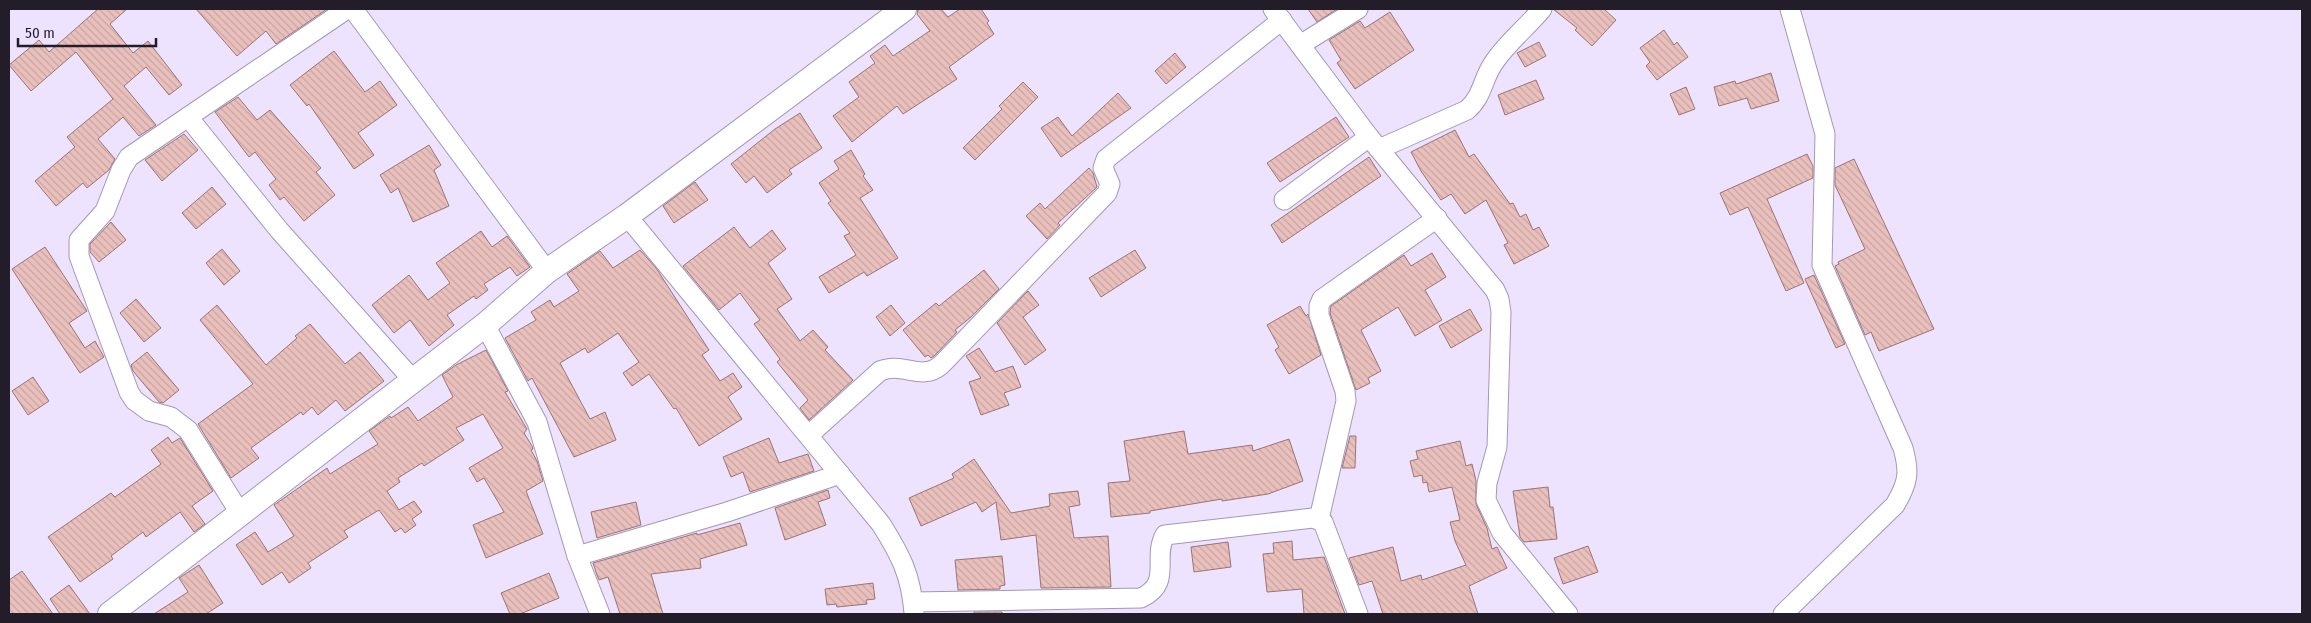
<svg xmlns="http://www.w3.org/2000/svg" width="2311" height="623" font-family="'Fira Sans Condensed',sans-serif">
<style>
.building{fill:url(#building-back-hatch);stroke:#9a7472}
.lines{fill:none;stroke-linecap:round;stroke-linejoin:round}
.minor-casing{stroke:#a497b7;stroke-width:21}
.tertiary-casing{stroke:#a497b7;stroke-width:26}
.minor{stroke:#fff;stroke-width:19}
.tertiary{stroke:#fff;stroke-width:24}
</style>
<defs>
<pattern id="building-back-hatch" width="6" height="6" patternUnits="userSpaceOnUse" patternTransform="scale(1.25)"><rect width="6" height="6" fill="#eac0bd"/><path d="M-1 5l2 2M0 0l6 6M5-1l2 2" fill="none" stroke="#c8a5a2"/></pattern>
</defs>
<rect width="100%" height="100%" fill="#eee3fe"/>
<g class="building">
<polygon points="98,9 127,9 110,24 133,53 148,41 182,85 169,95 146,67 124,86 156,125 139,136 123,117 98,139 115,159 109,170 87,188 83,183 56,206 35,181 75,147 67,137 113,99 76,52 31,91 9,65 39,40 49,52"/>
<polygon points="196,9 327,9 276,44 266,31 237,56"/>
<polygon points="918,9 941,9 948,17 960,9 981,9 989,21 987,23 994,34 949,67 957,79 903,114 897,106 852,142 833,116 859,97 849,82 875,63 870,56 885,45 893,56 928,32 930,31 917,14"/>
<polygon points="1308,9 1337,9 1317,22"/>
<polygon points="1553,9 1604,9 1616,20 1592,46 1575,30 1577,28"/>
<polygon points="1390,12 1414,50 1355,89 1337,63 1341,60 1329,40 1360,21 1365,28"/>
<polygon points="1664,30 1674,45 1677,42 1688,57 1657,80 1646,66 1650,62 1640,48"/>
<polygon points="1539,42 1546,56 1525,67 1517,53"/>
<polygon points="334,51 365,92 380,81 397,105 358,133 374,155 354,169 309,104 307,106 290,85"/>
<polygon points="1175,53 1186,67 1166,84 1155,71"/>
<polygon points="1771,73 1779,101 1751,109 1747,98 1719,106 1714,87 1735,81 1736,84"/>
<polygon points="1536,80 1544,99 1505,115 1498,95"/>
<polygon points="1023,82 1038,97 975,160 963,148 1002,109 999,106"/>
<polygon points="1686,87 1695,109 1679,115 1670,94"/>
<polygon points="1118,93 1131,108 1061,157 1041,128 1058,117 1072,136"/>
<polygon points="238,97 257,120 270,110 321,168 316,172 335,195 304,221 284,197 280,200 269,185 276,179 255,152 249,157 215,112"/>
<polygon points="800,113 822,148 789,170 792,174 767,193 754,176 746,183 731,164 775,129"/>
<polygon points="1336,117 1349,137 1280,182 1267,163"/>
<polygon points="1455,130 1469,157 1474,154 1510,204 1513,203 1520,217 1526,214 1533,230 1539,227 1549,246 1514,264 1504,245 1508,243 1486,200 1465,214 1451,194 1441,200 1421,171 1411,152"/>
<polygon points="184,134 198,150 162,181 145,160"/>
<polygon points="429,145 441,165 434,170 449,206 413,222 398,188 391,193 380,175"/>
<polygon points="851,150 865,174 863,176 873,190 860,198 898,258 867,276 864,272 829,293 819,277 856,255 844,236 850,233 828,203 831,201 819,183 839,169 834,161"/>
<polygon points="1807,154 1813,166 1813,178 1767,199 1804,283 1786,291 1748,207 1730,215 1720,193"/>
<polygon points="1369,157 1381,176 1282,243 1271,225"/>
<polygon points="1854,159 1934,329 1879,351 1871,332 1865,335 1835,266 1839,264 1838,262 1865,249 1835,185 1835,168"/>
<polygon points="1089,168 1093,173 1097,187 1058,223 1060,225 1047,239 1026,216 1040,203 1045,209"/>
<polygon points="695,182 708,200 674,223 663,206"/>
<polygon points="212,187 226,204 196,229 182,213"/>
<polygon points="111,222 126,240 99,262 90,252 90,244"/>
<polygon points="734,227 750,248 772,230 786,249 768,263 792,299 777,309 800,341 813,330 828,347 825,350 853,380 809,420 800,408 808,400 777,362 780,359 754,324 760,320 740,293 719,310 683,266"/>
<polygon points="481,231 492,247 507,236 530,267 517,276 510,267 484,284 488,290 476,299 474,296 447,315 454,325 429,346 410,320 394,333 372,305 409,275 428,300 450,283 436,263"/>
<polygon points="45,247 87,311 69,323 85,348 95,341 104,357 80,373 12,269"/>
<polygon points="222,249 240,271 224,285 206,263"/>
<polygon points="640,250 656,268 709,350 702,355 720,381 733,373 742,387 728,397 742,419 699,446 676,408 674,409 649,374 632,386 623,373 639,362 618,333 588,353 585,348 560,363 590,419 605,412 616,440 574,457 532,378 528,381 505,338 536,320 531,312 550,300 554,307 579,291 567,274 600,251 613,268"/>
<polygon points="1135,250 1146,268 1101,297 1089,278"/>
<polygon points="1432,253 1446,277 1425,290 1442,320 1415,336 1398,307 1361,330 1381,371 1368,378 1370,383 1356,390 1330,313 1331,306 1404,255 1411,266"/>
<polygon points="984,270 999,289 971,317 955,330 957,332 934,356 931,358 928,355 925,357 903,330 936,303 939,306"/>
<polygon points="1814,275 1845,344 1836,348 1805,279"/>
<polygon points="1028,291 1039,305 1023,317 1046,350 1025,365 997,323"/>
<polygon points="136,299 161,328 144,342 120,313"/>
<polygon points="217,305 266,365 297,338 295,336 310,324 345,364 360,352 384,381 345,411 336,400 318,415 312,407 303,415 301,412 251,448 259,458 231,478 198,424 253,384 200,320"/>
<polygon points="891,305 905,323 890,336 876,317"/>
<polygon points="1300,306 1306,316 1308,314 1321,355 1289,374 1275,350 1279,347 1267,325"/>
<polygon points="1470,309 1482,330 1451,348 1439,326"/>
<polygon points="979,348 995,372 1013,366 1021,387 1004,393 1009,405 981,415 969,382 981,378 966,356"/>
<polygon points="486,350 508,391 505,392 527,429 524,433 532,446 533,449 531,450 537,461 543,481 526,491 543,534 486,558 473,525 504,512 484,478 477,482 469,468 503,448 483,414 456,428 464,440 424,466 422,463 398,478 400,482 387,491 399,510 414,501 422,512 412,519 416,525 405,533 401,528 395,532 379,510 344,531 348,537 308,563 311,568 289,583 282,572 262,585 236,545 255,532 268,552 294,536 274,505 327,468 330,474 378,444 369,431 390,416 391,418 408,407 418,421 453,397 442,375 456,365"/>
<polygon points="147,352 179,390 163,403 159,402 133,371 131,365"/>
<polygon points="33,377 49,401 28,415 12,391"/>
<polygon points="1184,431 1188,454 1252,445 1253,451 1289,439 1303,481 1268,494 1222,501 1222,499 1150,511 1150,513 1111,517 1108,483 1130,481 1124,441"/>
<polygon points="1350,436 1356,436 1355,468 1342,468"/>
<polygon points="168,437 172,443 180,438 213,491 192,506 205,524 194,532 180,512 146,537 143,532 111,556 113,559 80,582 48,537 111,493 115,497 161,464 151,450"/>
<polygon points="769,438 779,463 808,454 814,471 750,492 743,472 731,477 723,457"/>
<polygon points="1460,441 1466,466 1472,464 1476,481 1476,504 1487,528 1492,549 1497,547 1507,568 1469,586 1478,614 1383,614 1372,581 1359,585 1349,558 1393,547 1401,581 1421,575 1422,580 1466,565 1455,541 1450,522 1460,520 1452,487 1429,492 1427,482 1423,483 1422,475 1414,477 1410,461 1418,459 1416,451"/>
<polygon points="974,459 1011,513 1050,506 1049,494 1078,491 1080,505 1069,507 1074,538 1108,536 1111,587 1041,588 1036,535 1001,540 996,502 982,512 976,502 921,526 909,498 954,478 952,474"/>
<polygon points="1548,487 1550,507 1553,507 1557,539 1524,542 1520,537 1513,491"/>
<polygon points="828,490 830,498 818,502 826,525 785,540 775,508"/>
<polygon points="636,502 641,525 597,538 591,512"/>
<polygon points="740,523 747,545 700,559 701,568 651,574 663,614 620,614 608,577 599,580 597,575 593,563 697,533 697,535"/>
<polygon points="1292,541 1293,560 1324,557 1345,614 1304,614 1302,589 1267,592 1263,554 1274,553 1273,543"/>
<polygon points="1228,542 1231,567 1194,572 1191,547"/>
<polygon points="1588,546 1598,572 1563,584 1554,558"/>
<polygon points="1002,556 1005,585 1000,586 1000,589 958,590 955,560"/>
<polygon points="199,565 223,603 206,614 154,614 188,592 179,578"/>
<polygon points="22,571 53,614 9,614 9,580"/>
<polygon points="549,573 559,598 520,614 510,614 501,593"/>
<polygon points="873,583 875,599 866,600 867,604 837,607 836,604 827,605 825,589"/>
<polygon points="69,585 90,614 60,614 50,599"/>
<polygon points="974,612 1002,612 1003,614 974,614"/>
</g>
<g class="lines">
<defs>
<g id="minor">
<polyline points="353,9 547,271"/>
<polyline points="1273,9 1369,137 1495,290 1499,299 1501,312 1497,447 1487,483 1486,500 1502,533 1568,614"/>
<polyline points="1300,45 1358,9"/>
<polyline points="188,117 279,230 413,380"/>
<path d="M 1379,149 L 1467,110 C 1484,95 1482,78 1495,61 C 1508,42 1527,27 1542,9"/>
<polyline points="1284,200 1369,137"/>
<path d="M 627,216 L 881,524 C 901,556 911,575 914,613"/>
<polyline points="485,325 537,422 577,556 600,614"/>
<path d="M 809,435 L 880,371 C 903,361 921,382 941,365 L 1107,193 L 1110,184 L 1103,168 L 1106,159 L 1282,20"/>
<polyline points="240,513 188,430 171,417 149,411 134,400 129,392 79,256 79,240 105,211 121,170 129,157 347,9"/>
<polyline points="1319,519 1346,401 1345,391 1319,315 1319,306 1322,299 1437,218"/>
<polyline points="577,556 727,512 840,474"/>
<path d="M 913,602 L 1141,598 C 1173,583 1152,558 1165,535 L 1313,518 L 1323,522 L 1358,614"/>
<path d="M 1783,614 L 1895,505 C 1908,483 1910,473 1903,448 L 1822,265 L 1825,134 L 1790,9"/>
</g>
<polyline id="tertiary" points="110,614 485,325 547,271 627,216 904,9"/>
</defs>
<use href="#minor" class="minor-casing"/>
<use href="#tertiary" class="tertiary-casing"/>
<use href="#minor" class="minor"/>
<use href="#tertiary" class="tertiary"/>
</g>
<rect width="2311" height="623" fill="none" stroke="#221d29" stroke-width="20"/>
<path d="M18 38v8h138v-8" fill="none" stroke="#221d29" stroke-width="2.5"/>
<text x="25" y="38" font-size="15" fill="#221d29" stroke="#eee3fe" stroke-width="4" paint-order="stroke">50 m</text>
</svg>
